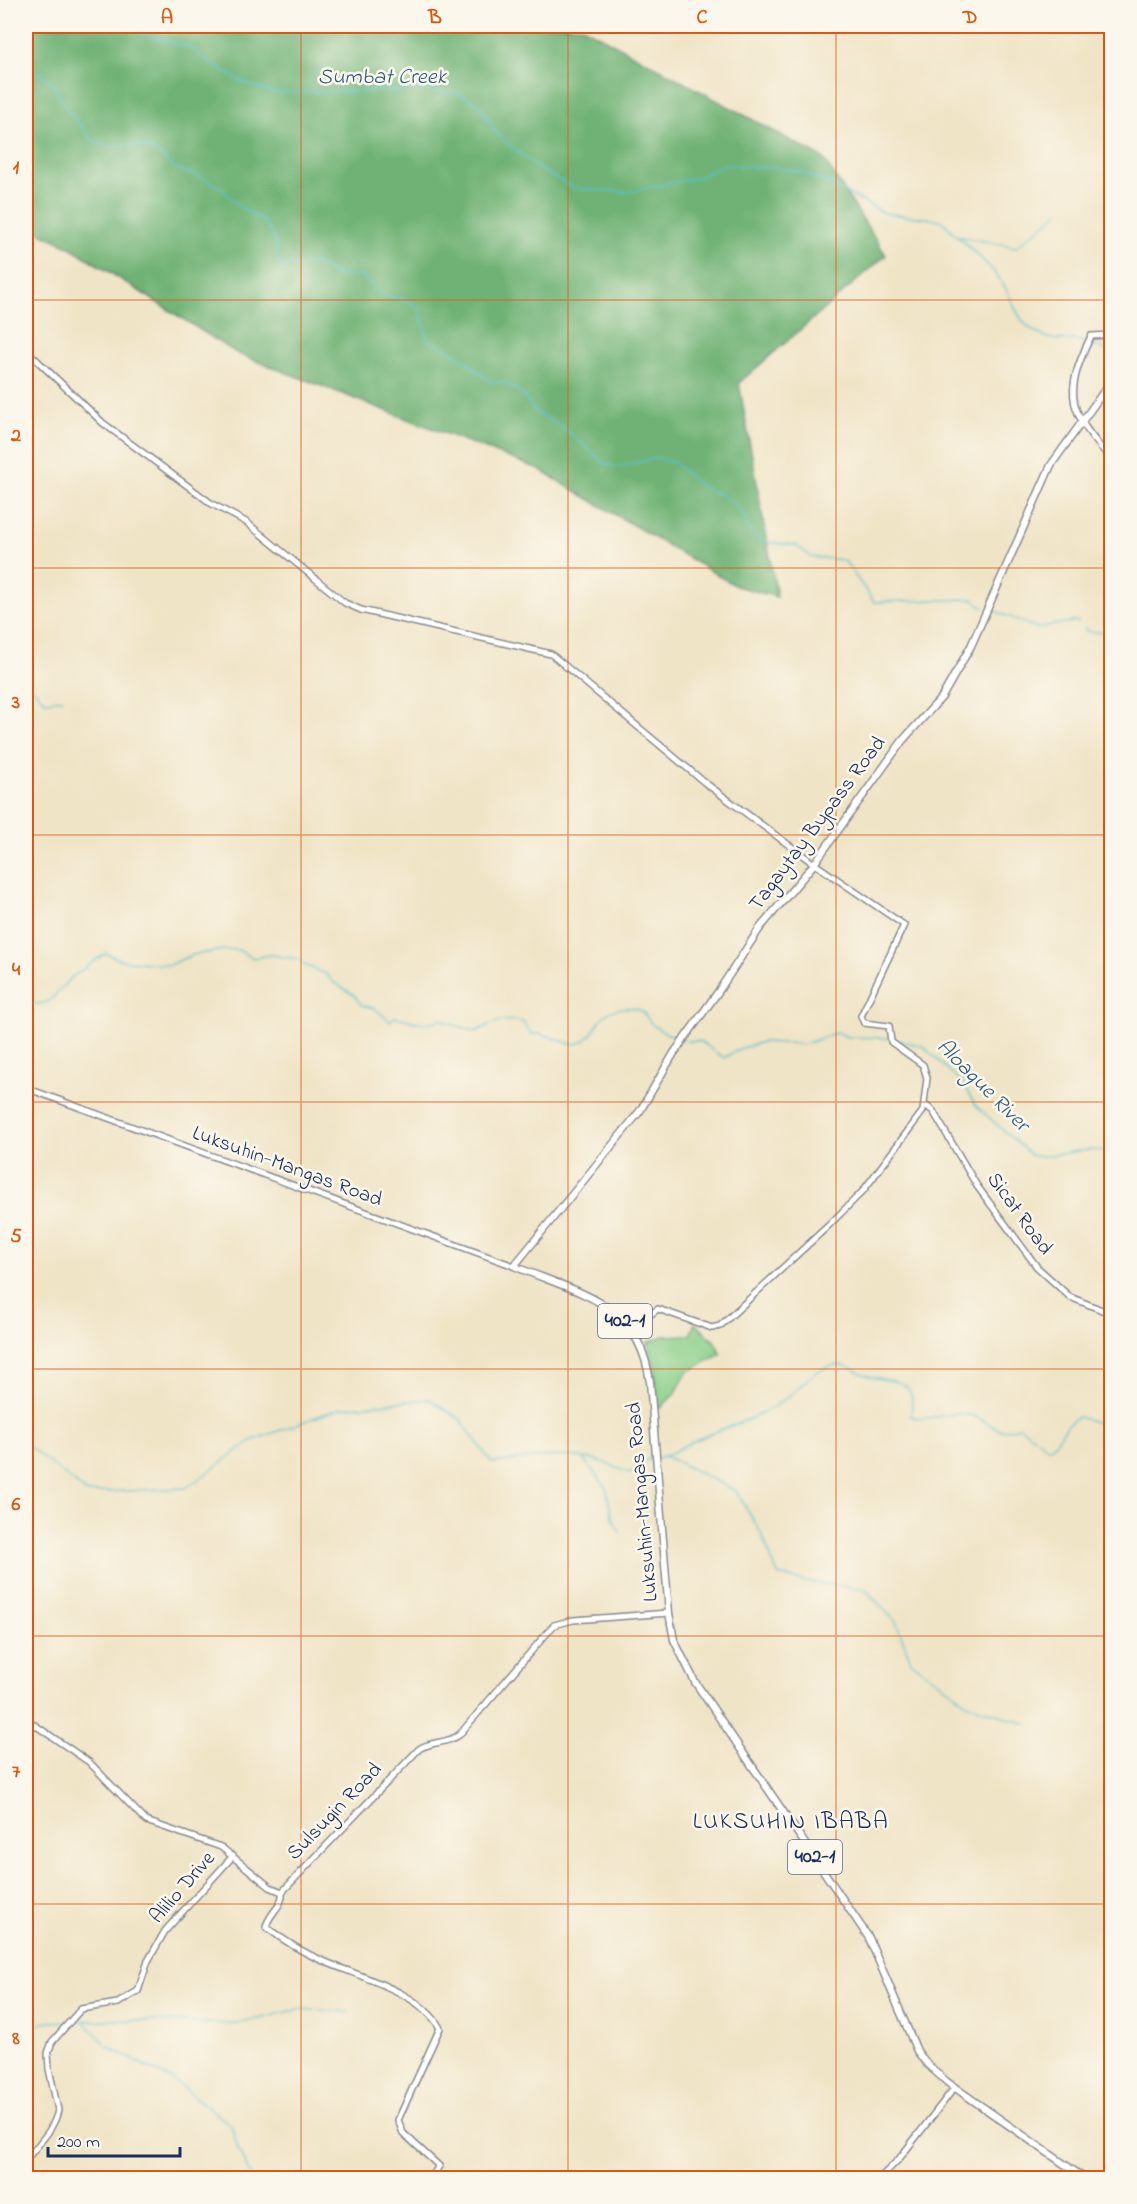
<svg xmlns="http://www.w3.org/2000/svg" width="1137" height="2204" font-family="'Indie Flower',sans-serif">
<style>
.green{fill:#8acf88;stroke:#527f73;stroke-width:1.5}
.forest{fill:#6fb274;stroke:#457069;stroke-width:1.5}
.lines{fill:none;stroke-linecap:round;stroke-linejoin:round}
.stream{stroke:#54c1cc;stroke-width:1.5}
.secondary-casing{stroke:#868a92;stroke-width:8}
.primary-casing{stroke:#868a92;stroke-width:9}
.secondary{stroke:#fff;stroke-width:5}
.primary{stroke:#fff;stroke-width:6}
.grid{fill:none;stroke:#de5710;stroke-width:1.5;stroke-opacity:0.55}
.labels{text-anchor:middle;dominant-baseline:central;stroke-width:5;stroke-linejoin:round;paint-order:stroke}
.shield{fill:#fbf7ec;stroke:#5e6b89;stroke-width:1.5}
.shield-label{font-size:20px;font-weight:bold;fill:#1b2f5e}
.street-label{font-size:21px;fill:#1b2f5e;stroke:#fbf7ec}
.water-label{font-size:22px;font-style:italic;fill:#2c5b7f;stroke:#fbf7ec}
.quarter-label{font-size:24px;letter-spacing:1.5px;fill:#1b2f5e;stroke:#fbf7ec}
.neatline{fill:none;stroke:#de5710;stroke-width:2}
.grid-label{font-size:20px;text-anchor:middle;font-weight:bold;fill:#de5710}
</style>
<rect width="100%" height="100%" fill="#fbf7ec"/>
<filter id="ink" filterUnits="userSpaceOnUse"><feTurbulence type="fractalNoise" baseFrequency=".0167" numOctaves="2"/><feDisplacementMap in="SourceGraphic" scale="12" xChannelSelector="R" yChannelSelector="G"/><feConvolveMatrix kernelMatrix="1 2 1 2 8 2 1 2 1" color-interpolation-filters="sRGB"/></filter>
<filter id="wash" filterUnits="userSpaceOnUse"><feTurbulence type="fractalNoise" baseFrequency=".008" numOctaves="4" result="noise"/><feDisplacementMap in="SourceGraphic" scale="24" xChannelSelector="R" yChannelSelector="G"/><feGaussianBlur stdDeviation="1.35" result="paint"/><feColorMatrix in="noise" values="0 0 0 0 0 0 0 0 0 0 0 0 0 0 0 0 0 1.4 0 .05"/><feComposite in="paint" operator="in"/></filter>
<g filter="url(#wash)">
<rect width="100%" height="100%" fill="#f0e4c6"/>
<polygon class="green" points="695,1323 714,1341 721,1354 687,1372 676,1392 661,1408 657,1407 654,1366 647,1343 664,1336 690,1335"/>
<polygon class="forest" points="26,26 581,26 823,158 886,255 739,383 777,597 736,586 538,469 238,354 70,247 26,226"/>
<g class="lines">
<g class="stream">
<polyline points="117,26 191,48 219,69 247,84 273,93 419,90 458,93 479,105 498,135 515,150 541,170 574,188 628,192 699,177 723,165 775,168 798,171 834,186 884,213 941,220 957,236 1016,247 1059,212"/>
<path d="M 26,62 L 53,84 L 66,107 L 93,141 L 103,146 L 139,146 L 154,150 L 176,169 L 194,174 L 220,187 L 239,206 L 266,223 L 275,242 L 278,263 L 284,266 L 318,264 L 336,275 L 361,275 L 379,293 L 411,302 L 419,308 L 428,341 C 453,349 472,365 490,382 L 504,382 L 522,393 L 536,413 L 564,428 L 604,463 L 617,467 L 658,458 L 674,463 L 704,489 L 718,493 L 736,505 L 742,511 L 749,530 L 762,542 L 796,545 L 811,557 L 844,560 L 874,602 L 975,599 L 978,605 L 985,608"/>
<path d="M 959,237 C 970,249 984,260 995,273 C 1017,298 1011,323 1045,337 C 1058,342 1072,338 1086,342"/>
<polyline points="1091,343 1112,353"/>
<polyline points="990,609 1037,628 1077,621 1079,623"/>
<polyline points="1084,628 1088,632 1112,632"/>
<polyline points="26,681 45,701 63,699"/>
<path d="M 26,1000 C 51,1014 58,986 75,975 C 86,968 95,960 106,953 L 120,960 L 169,965 L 192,955 L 224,950 L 238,950 L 253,958 L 270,955 L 298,959 L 304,965 L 326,974 L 333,982 L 354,995 L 361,1005 L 374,1008 L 390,1021 L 395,1017 C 408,1019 428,1028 439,1019 L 476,1032 C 492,1022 504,1018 523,1022 L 531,1034 C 549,1032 567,1047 580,1043 C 593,1038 596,1023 605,1015 C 614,1008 630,1005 641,1011 C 646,1014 648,1021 653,1025 C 659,1031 673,1036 682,1040"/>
<path d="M 892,1039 L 923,1046 L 964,1085 L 976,1106 L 1032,1156 C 1058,1157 1086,1145 1112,1153"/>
<polyline points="686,1041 700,1041 724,1058 739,1049 762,1042 805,1044 836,1033 849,1037 888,1038"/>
<path d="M 1038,1440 L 1049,1448 C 1062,1439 1063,1424 1078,1417 L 1100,1423 L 1112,1435"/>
<path d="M 26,1444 L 87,1493 L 186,1488 L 251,1441 L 341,1408 L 429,1399 L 460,1419 L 492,1463 C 527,1459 565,1451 600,1461 C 609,1464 619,1470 631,1473 L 642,1461 L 653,1459"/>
<path d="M 666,1456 C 678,1449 690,1442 703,1437 C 735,1423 760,1419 789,1396 C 805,1383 814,1368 837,1365 C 850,1364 860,1375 872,1377 C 899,1383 917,1379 911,1416 C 928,1423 945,1412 963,1414 C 981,1417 986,1423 1001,1431 L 1020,1427 L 1036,1438"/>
<polyline points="658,1458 665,1456 736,1491 761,1533 778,1575 806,1582 865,1589 896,1622 911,1661 968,1704 1026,1724"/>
<polyline points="584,1460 606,1487 612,1516 620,1533"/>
<polyline points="73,2021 117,2020 237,2024 300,2009 349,2012"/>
<polyline points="84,2021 108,2047 173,2080 231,2125 238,2149 252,2178"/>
<polyline points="26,2028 48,2022 68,2021"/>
</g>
</g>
</g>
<g filter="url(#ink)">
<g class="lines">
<defs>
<g id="secondary">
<path d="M 1112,335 L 1091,336 C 1062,396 1069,412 1112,460"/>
<polyline points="26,350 103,423 212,504 246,522 345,603 361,610 551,654 704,782 809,860 904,925 861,1016 864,1023 889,1026 891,1042 923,1065 927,1078 923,1111 863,1191 828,1226 720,1326 712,1328 658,1309 631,1328"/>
<polyline points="26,1088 514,1266"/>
<polyline points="925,1105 933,1111 977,1186 1037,1267 1070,1297 1112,1314"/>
<path d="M 26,1719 L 89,1762 L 146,1821 L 221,1847 L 270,1887 L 282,1892 L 419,1749 C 431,1741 447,1744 459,1735 L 554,1625 L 573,1620 L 669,1613"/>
<path d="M 282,1892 C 284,1906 268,1914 266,1927 C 283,1940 302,1952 321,1960 C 359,1977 419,1991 440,2028 L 398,2120 L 403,2133 L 439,2166 L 431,2178"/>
<path d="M 26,2160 C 38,2144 54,2130 58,2110 L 49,2069 L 48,2053 L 52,2042 L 81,2009 L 118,2003 L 138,1991 L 148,1961 L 165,1931 L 233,1856"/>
<polyline points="880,2178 899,2159 955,2087"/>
</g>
<path id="primary" d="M 1084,2178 L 947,2082 L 927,2064 L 917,2051 L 869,1938 L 695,1682 L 674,1640 L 669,1613 L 650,1382 C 639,1300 578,1294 514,1266 L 640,1111 L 674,1053 L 718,992 L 760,928 L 814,864 L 903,740 L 942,697 L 971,646 L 1051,465 L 1112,380"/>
</defs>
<use href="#secondary" class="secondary-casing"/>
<use href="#primary" class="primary-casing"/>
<use href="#secondary" class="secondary"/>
<use href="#primary" class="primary"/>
</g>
</g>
<path class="grid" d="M 301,26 L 301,2178M 568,26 L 568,2178M 836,26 L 836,2178M 26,300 L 1112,300M 26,568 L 1112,568M 26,835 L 1112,835M 26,1102 L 1112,1102M 26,1369 L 1112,1369M 26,1636 L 1112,1636M 26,1904 L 1112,1904"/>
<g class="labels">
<g class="shield">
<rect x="598" y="1304" width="54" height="34" rx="4.5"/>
<rect x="788" y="1840" width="54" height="34" rx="4.5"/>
</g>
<g class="shield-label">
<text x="625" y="1321">402-1</text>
<text x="815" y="1857">402-1</text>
</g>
<g class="street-label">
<text transform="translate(818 824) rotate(-53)">Tagaytay Bypass Road</text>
<text transform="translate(287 1167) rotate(20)">Luksuhin-Mangas Road</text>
<text transform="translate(1019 1214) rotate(54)">Sicat Road</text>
<text transform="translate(643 1502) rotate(-95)">Luksuhin-Mangas Road</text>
<text transform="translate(335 1812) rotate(-46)">Sulsugin Road</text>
<text transform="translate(183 1888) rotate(-49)">Alilio Drive</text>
</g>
<g class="water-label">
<text x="382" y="78">Sumbat Creek</text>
<text transform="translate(982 1086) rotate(45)">Aloague River</text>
</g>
<g class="quarter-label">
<text x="791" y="1822">LUKSUHIN IBABA</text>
</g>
</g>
<rect width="1137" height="2204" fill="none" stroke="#fbf7ec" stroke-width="66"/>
<path d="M48 2147v9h132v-9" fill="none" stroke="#1b2f5e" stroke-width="3"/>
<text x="57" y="2147" font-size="18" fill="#1b2f5e" stroke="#fbf7ec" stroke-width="4.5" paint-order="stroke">200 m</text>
<rect x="33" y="33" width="1071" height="2138" class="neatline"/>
<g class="grid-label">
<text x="167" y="23">A</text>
<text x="435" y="23">B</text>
<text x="702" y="23">C</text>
<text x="970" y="23">D</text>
<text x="16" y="173">1</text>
<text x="16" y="441">2</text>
<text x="16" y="708">3</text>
<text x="16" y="975">4</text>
<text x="16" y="1242">5</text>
<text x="16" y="1510">6</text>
<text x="16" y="1777">7</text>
<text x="16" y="2044">8</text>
</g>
</svg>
